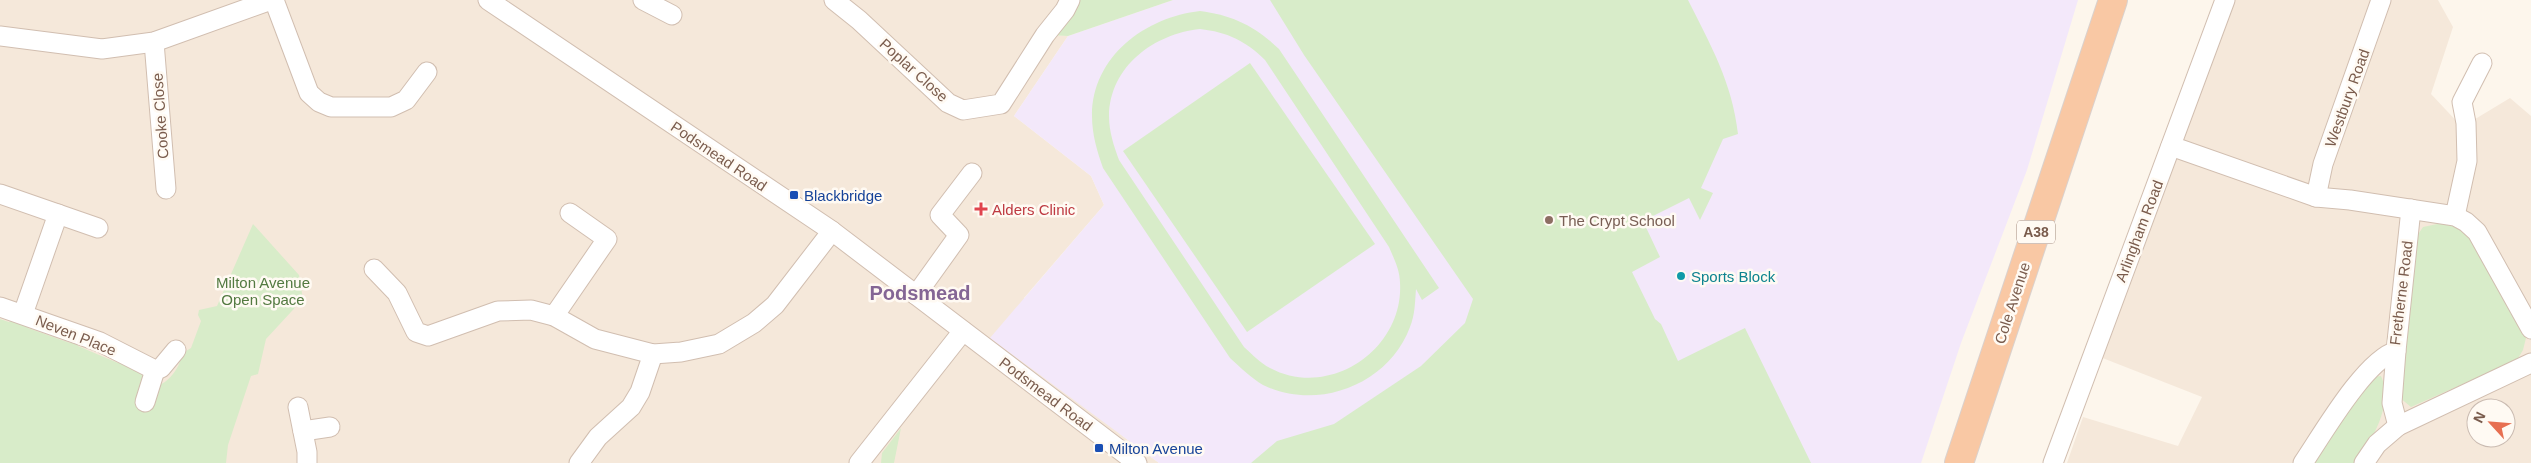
<svg xmlns="http://www.w3.org/2000/svg" width="2531" height="463" font-family="Arial,sans-serif">
<style>
.residential{fill:#f5e8da;fill-rule:evenodd}
.education{fill:#f3e8fa}
.green{fill:#d8ecc9;fill-rule:evenodd}
.lines{fill:none;stroke-linecap:round;stroke-linejoin:round}
.minor-casing{stroke:#d1beb0;stroke-width:21}
.trunk-casing{stroke:#dad1cd;stroke-width:30}
.minor{stroke:#fff;stroke-width:19}
.trunk{stroke:#f9c8a4;stroke-width:28}
.transit-dot{fill:#1a4fb4;stroke:#fffaf3;stroke-width:2}
.health-dot{fill:#e0444e;stroke:#fffaf3;stroke-width:2}
.education-dot{fill:#8d6e63;stroke:#fffaf3;stroke-width:2}
.culture-dot{fill:#0f9aa8;stroke:#fffaf3;stroke-width:2}
.labels{text-anchor:middle;dominant-baseline:central;stroke-width:5;stroke-linejoin:round;paint-order:stroke}
.shield{fill:#fffaf3;stroke:#a28b7f;stroke-width:1}
.shield-label{font-size:14px;font-weight:bold;fill:#7a5c4d}
.street-label{font-size:15px;fill:#7a5c4d;stroke:#fffaf3}
.transit-label{font-size:15px;fill:#164399;stroke:#fffaf3;text-anchor:start}
.health-label{font-size:15px;fill:#be3a42;stroke:#fffaf3;text-anchor:start}
.education-label{font-size:15px;fill:#785e54;stroke:#fffaf3;text-anchor:start}
.culture-label{font-size:15px;fill:#0d838f;stroke:#fffaf3;text-anchor:start}
.park-label{font-size:15px;fill:#537a41;stroke:#fffaf3}
.district-label{font-size:20px;font-weight:bold;fill:#846695;stroke:#fffaf3}
</style>
<rect width="100%" height="100%" fill="#fdf6ec"/>
<g class="residential">
<polygon points="0,0 1070,0 1046,35 1068,36 1014,116 1091,176 1104,205 1024,298 1120,434 1159,463 0,463"/>
<path d="M 2231,0 L 2438,0 L 2453,27 L 2431,94 L 2462,127 L 2510,98 L 2531,116 L 2531,463 L 2067,463 L 2083,417 L 2178,446 L 2202,397 L 2100,357 ZM 2476,408 L 2506,408 L 2506,438 L 2476,438 Z"/>
</g>
<polygon class="education" points="1173,0 2078,0 2027,170 1961,343 1921,463 1159,463 990,338 1104,205 1091,176 1014,116 1068,36"/>
<g class="green">
<polygon points="1070,0 1173,0 1068,36 1045,35"/>
<path d="M 1270,0 L 1688,0 C 1711,46 1732,82 1738,134 L 1723,139 L 1701,188 L 1713,193 L 1700,220 L 1689,198 L 1643,221 L 1660,257 L 1632,272 L 1655,319 L 1661,324 L 1678,361 L 1745,328 L 1811,463 L 1251,463 L 1277,441 L 1334,424 L 1421,366 L 1465,323 L 1473,299 L 1304,55 Z"/>
<path d="M 1200,11 C 1232,15 1255,26 1279,49 L 1439,288 L 1422,300 L 1416,289 C 1415,302 1415,315 1410,327 C 1389,384 1318,412 1263,385 C 1251,378 1240,367 1230,358 L 1103,168 C 1097,151 1092,134 1092,116 C 1092,56 1146,17 1200,11 ZM 1200,29 C 1227,32 1246,41 1265,60 L 1389,247 C 1394,259 1400,270 1400,283 C 1404,349 1330,400 1270,368 C 1260,363 1252,354 1244,347 L 1119,160 C 1114,146 1109,132 1109,116 C 1110,66 1154,34 1200,29 Z"/>
<polygon points="1250,63 1375,244 1247,332 1123,151"/>
<polygon points="2442,223 2462,228 2473,241 2526,338 2523,350 2517,360 2411,407 2399,397 2413,242 2423,227"/>
<path d="M 253,224 L 299,275 L 303,299 L 266,339 L 258,374 L 251,376 L 228,445 L 226,463 L 0,463 L 0,319 L 9,322 L 13,319 L 27,323 L 28,328 L 70,343 L 74,339 L 77,341 L 78,346 L 118,363 L 122,360 L 142,373 L 144,378 L 159,385 C 169,382 182,365 181,354 L 191,348 L 201,321 L 198,315 L 199,310 L 217,306 Z"/>
<path d="M 2381,376 C 2394,404 2372,440 2356,463 L 2310,463 L 2372,377 Z"/>
<polygon points="901,428 894,463 881,463 882,453"/>
</g>
<g class="lines">
<defs>
<g id="minor">
<polyline points="274,0 309,93 319,102 331,107 391,107 406,100 427,72"/>
<polyline points="488,0 832,231 1137,463"/>
<polyline points="643,0 672,15"/>
<polyline points="834,0 859,20 948,103 963,110 1001,104 1045,35 1065,10 1070,0"/>
<polyline points="0,36 102,49 154,42 271,0"/>
<polyline points="154,42 166,189"/>
<polyline points="2171,146 2316,197 2350,200 2455,216 2466,222 2477,232 2531,329"/>
<polyline points="0,194 98,228"/>
<polyline points="2316,197 2323,164 2381,0"/>
<polyline points="2455,216 2467,161 2466,123 2462,102 2482,63"/>
<polyline points="374,269 397,293 416,332 428,336 498,311 531,310 554,316 595,339 653,354 681,352 719,344 754,323 775,305 832,231"/>
<polyline points="916,295 959,235 940,215 972,173"/>
<polyline points="0,307 100,342 155,370 161,368 176,350"/>
<polyline points="23,314 58,214"/>
<polyline points="554,316 607,239 570,213"/>
<polyline points="2396,351 2392,403 2398,426"/>
<polyline points="145,402 155,370"/>
<polyline points="298,407 307,452 307,463"/>
<polyline points="303,431 330,427"/>
<polyline points="579,463 598,437 631,407 640,392 653,354"/>
<polyline points="859,463 963,331"/>
<polyline points="2053,463 2225,0"/>
<path d="M 2303,463 C 2322,435 2365,360 2396,351 L 2411,209"/>
<polyline points="2364,463 2377,444 2398,426 2531,363"/>
</g>
<polyline id="trunk" points="1959,463 2113,0"/>
</defs>
<use href="#minor" class="minor-casing"/>
<use href="#trunk" class="trunk-casing"/>
<use href="#minor" class="minor"/>
<use href="#trunk" class="trunk"/>
</g>
<g class="transit-dot">
<rect x="789" y="190" width="10" height="10" rx="2.5"/>
<rect x="1094" y="443" width="10" height="10" rx="2.5"/>
</g>
<path class="health-dot" d="M978.5 201.5h5v5h5v5h-5v5h-5v-5h-5v-5h5z"/>
<circle class="education-dot" cx="1549" cy="220" r="5"/>
<circle class="culture-dot" cx="1681" cy="276" r="5"/>
<g class="labels">
<rect class="shield" x="2017" y="220.5" width="38" height="23" rx="4"/>
<g class="shield-label">
<text x="2036" y="232">A38</text>
</g>
<g class="street-label">
<text transform="translate(914 70) rotate(42)">Poplar Close</text>
<text transform="translate(2347 98) rotate(-70)">Westbury Road</text>
<text transform="translate(160 116) rotate(-94)">Cooke Close</text>
<text transform="translate(719 156) rotate(34)">Podsmead Road</text>
<text transform="translate(2139 231) rotate(-69)">Arlingham Road</text>
<text transform="translate(2401 293) rotate(-83)">Fretherne Road</text>
<text transform="translate(2012 303) rotate(-72)">Cole Avenue</text>
<text transform="translate(76 335) rotate(22)">Neven Place</text>
<text transform="translate(1046 394) rotate(37)">Podsmead Road</text>
</g>
<g class="transit-label">
<text x="804" y="195">Blackbridge</text>
<text x="1109" y="448">Milton Avenue</text>
</g>
<g class="health-label">
<text x="992" y="209">Alders Clinic</text>
</g>
<g class="education-label">
<text x="1559" y="220">The Crypt School</text>
</g>
<g class="culture-label">
<text x="1691" y="276">Sports Block</text>
</g>
<g class="park-label">
<text x="263" y="282">Milton Avenue<tspan x="263" dy="17">Open Space</tspan></text>
</g>
<g class="district-label">
<text x="920" y="293">Podsmead</text>
</g>
</g>
<g transform="translate(2491 423) rotate(296)"><circle r="24" fill="#fffaf3" stroke="#cabbb1"/>
<path d="M0-4L9 19L0 12L-9 19Z" fill="#e76f51"/>
<text y="-8" font-size="14" font-weight="bold" text-anchor="middle" fill="#7a5c4d">N</text>
</g>
</svg>
